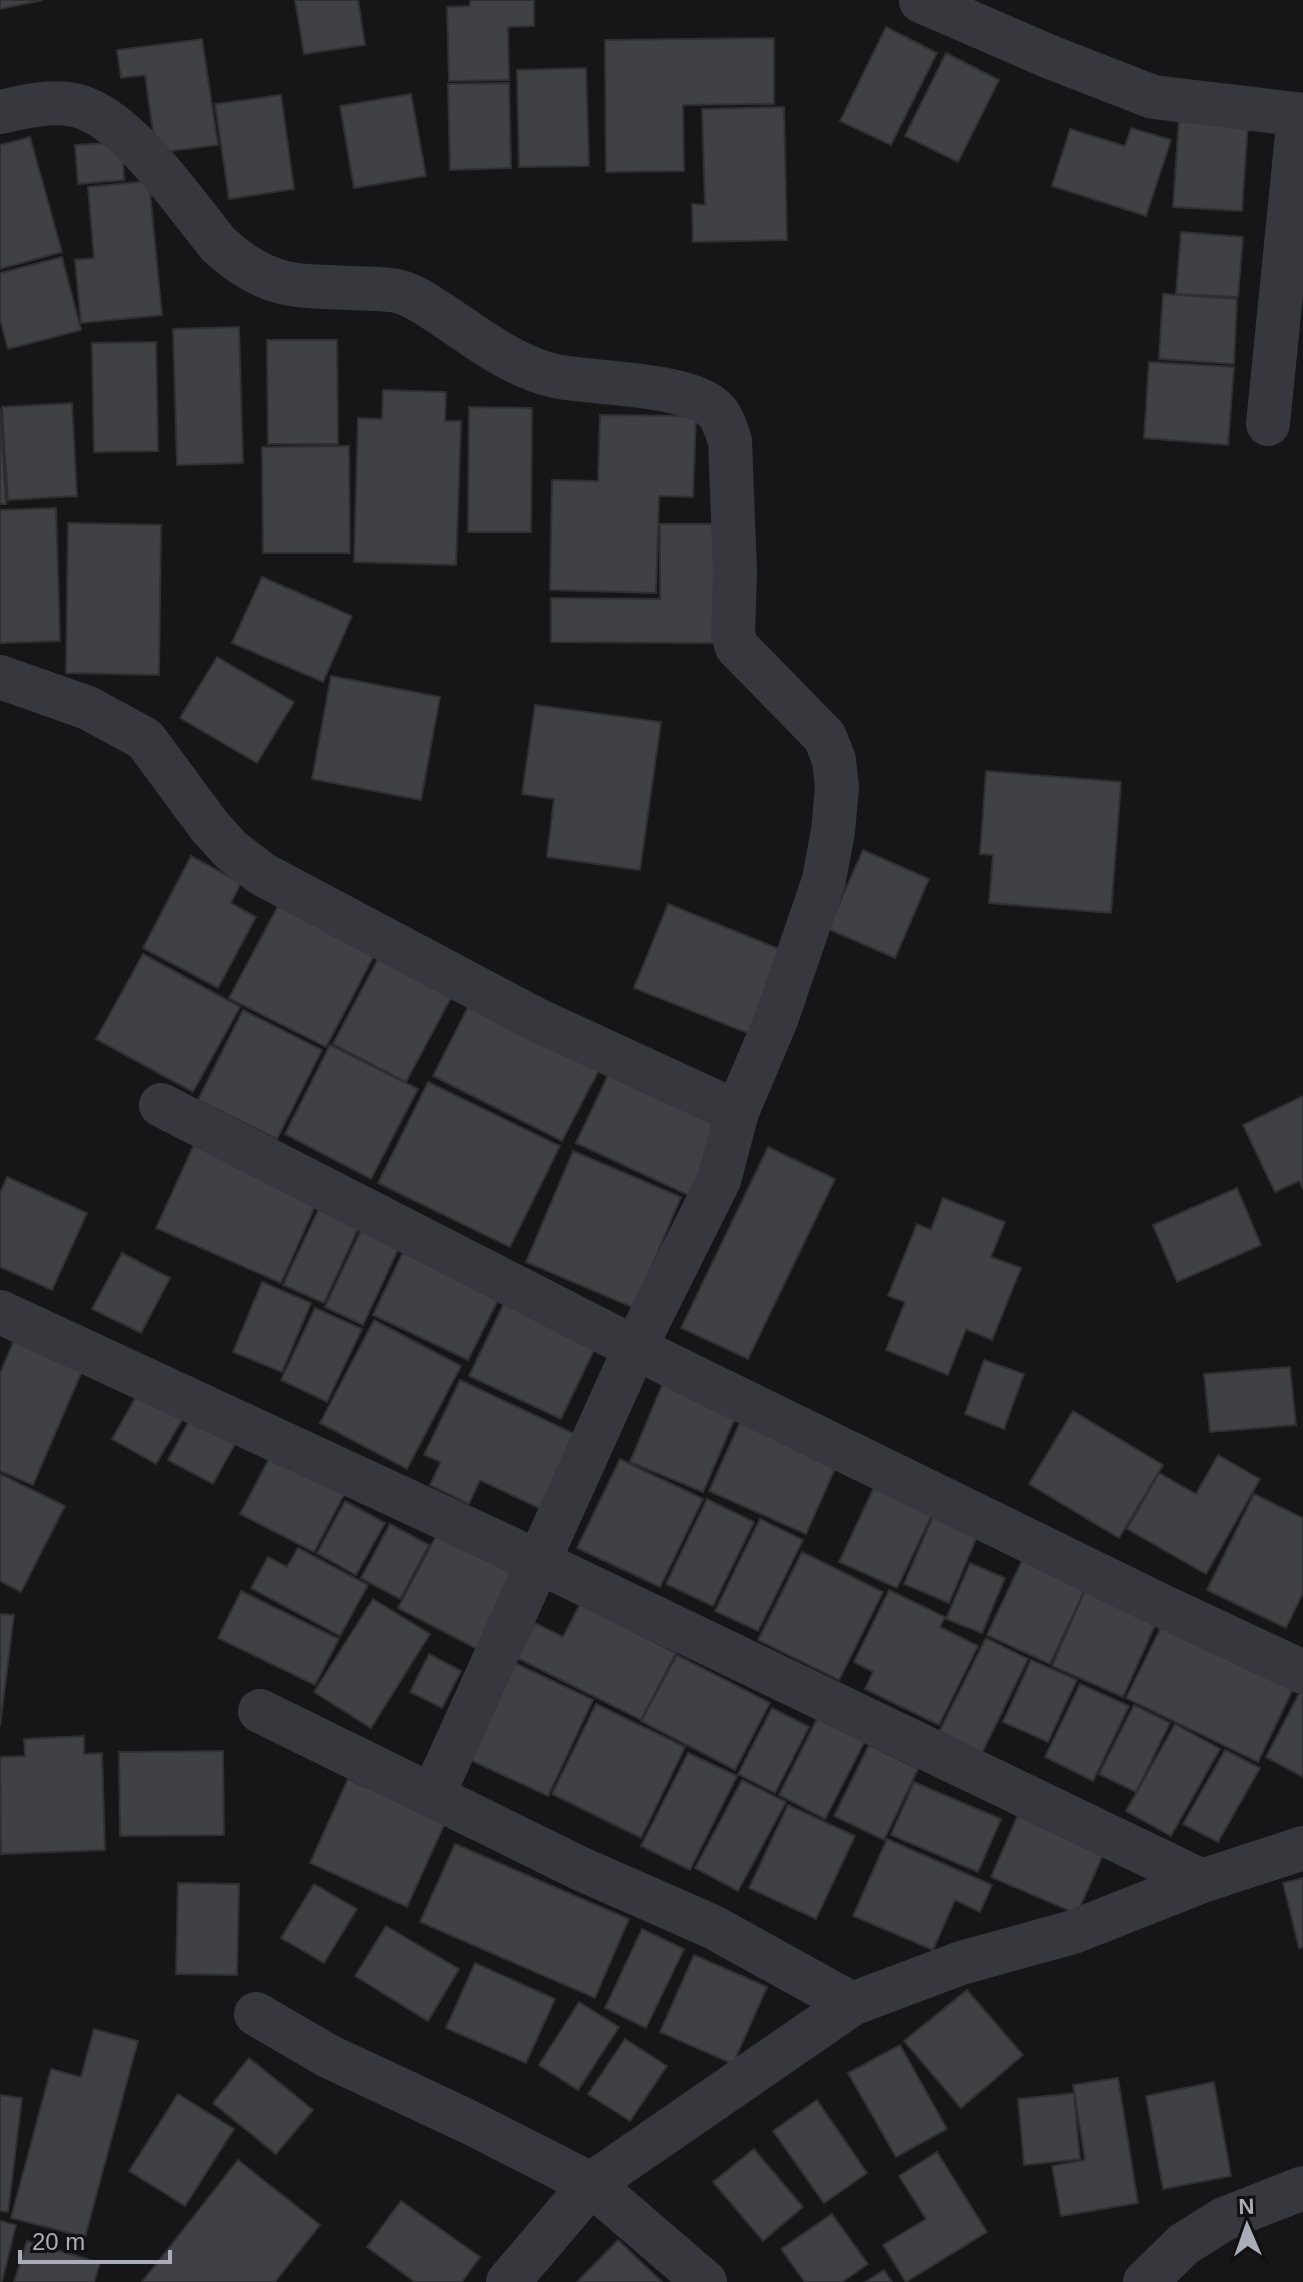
<svg xmlns="http://www.w3.org/2000/svg" width="1303" height="2282" font-family="Helvetica,sans-serif">
<style>
.building{fill:#404145;stroke:#303034;stroke-width:2}
.lines{fill:none;stroke-linecap:round;stroke-linejoin:round}
.minor{stroke:#37383d;stroke-width:44}
</style>
<rect width="100%" height="100%" fill="#161618"/>
<g class="building">
<polygon points="0,0 43,0 0,9"/>
<polygon points="295,0 358,0 365,45 304,54"/>
<polygon points="470,0 534,0 534,26 508,27 509,80 449,81 447,7 470,6"/>
<polygon points="886,27 937,53 891,145 840,121"/>
<polygon points="774,38 774,104 683,105 684,171 606,172 605,40"/>
<polygon points="202,39 218,145 156,153 145,75 121,78 117,50"/>
<polygon points="946,53 999,80 958,162 905,136"/>
<polygon points="586,68 589,166 519,167 517,70"/>
<polygon points="509,83 511,168 450,170 448,84"/>
<polygon points="411,94 426,176 354,188 340,106"/>
<polygon points="281,95 294,189 229,199 215,104"/>
<polygon points="784,107 787,240 693,242 692,204 705,205 702,109"/>
<polygon points="1179,118 1248,122 1242,211 1173,207"/>
<polygon points="1131,128 1171,140 1146,216 1052,186 1070,129 1125,146"/>
<polygon points="30,137 62,252 0,269 0,145"/>
<polygon points="122,142 124,180 78,184 75,145"/>
<polygon points="149,181 162,315 81,323 75,260 94,258 88,187"/>
<polygon points="1181,232 1243,237 1238,297 1176,294"/>
<polygon points="62,257 81,330 8,349 0,319 0,273"/>
<polygon points="1163,294 1237,299 1234,364 1159,359"/>
<polygon points="239,327 243,463 177,465 173,329"/>
<polygon points="267,340 337,340 338,444 268,444"/>
<polygon points="156,342 158,451 94,452 92,343"/>
<polygon points="1149,362 1234,367 1228,445 1144,438"/>
<polygon points="383,390 446,392 445,421 461,421 456,565 354,562 358,418 382,419"/>
<polygon points="72,403 77,496 8,500 2,407"/>
<polygon points="469,407 532,408 531,532 468,532"/>
<polygon points="0,409 6,504 0,504"/>
<polygon points="600,415 696,416 693,497 659,496 656,593 550,590 552,480 598,481"/>
<polygon points="349,446 350,553 263,553 262,447"/>
<polygon points="56,508 60,641 0,643 0,510"/>
<polygon points="68,523 161,525 159,675 66,673"/>
<polygon points="660,524 717,524 715,643 551,642 551,598 660,599"/>
<polygon points="262,577 352,616 323,682 232,643"/>
<polygon points="217,657 294,702 257,763 180,718"/>
<polygon points="331,676 440,697 421,800 312,779"/>
<polygon points="535,705 661,722 640,870 547,857 554,799 522,794"/>
<polygon points="986,771 1121,782 1111,913 989,903 993,855 980,854"/>
<polygon points="863,850 929,879 895,958 828,929"/>
<polygon points="191,856 241,883 231,903 256,917 218,988 143,948"/>
<polygon points="279,904 375,954 326,1047 229,998"/>
<polygon points="668,904 789,953 755,1036 634,988"/>
<polygon points="143,954 240,1007 193,1092 96,1039"/>
<polygon points="380,955 453,994 406,1082 333,1044"/>
<polygon points="470,1003 600,1068 562,1141 433,1076"/>
<polygon points="243,1010 322,1050 277,1139 198,1100"/>
<polygon points="330,1045 418,1089 371,1179 285,1134"/>
<polygon points="610,1071 724,1125 690,1196 576,1143"/>
<polygon points="428,1082 560,1146 510,1247 378,1183"/>
<polygon points="1303,1096 1303,1189 1299,1181 1275,1192 1243,1125"/>
<polygon points="197,1138 321,1193 281,1283 156,1228"/>
<polygon points="768,1147 835,1179 748,1359 681,1328"/>
<polygon points="573,1151 681,1197 634,1308 526,1262"/>
<polygon points="7,1177 87,1213 52,1290 0,1267 0,1193"/>
<polygon points="1237,1188 1261,1245 1177,1282 1153,1225"/>
<polygon points="943,1198 1005,1222 991,1257 1021,1268 992,1340 966,1329 948,1375 886,1350 905,1302 888,1296 917,1224 931,1230"/>
<polygon points="322,1202 362,1220 324,1303 283,1285"/>
<polygon points="365,1222 403,1239 363,1325 325,1307"/>
<polygon points="403,1252 499,1298 468,1360 373,1315"/>
<polygon points="122,1253 170,1278 141,1333 92,1309"/>
<polygon points="262,1282 311,1303 282,1372 233,1352"/>
<polygon points="505,1301 597,1344 561,1419 469,1376"/>
<polygon points="315,1308 362,1329 327,1402 281,1380"/>
<polygon points="374,1320 461,1366 407,1469 320,1423"/>
<polygon points="17,1333 86,1362 33,1485 0,1471 0,1373"/>
<polygon points="984,1360 1024,1374 1004,1429 965,1414"/>
<polygon points="1290,1367 1296,1425 1210,1432 1204,1374"/>
<polygon points="460,1380 577,1435 541,1509 480,1480 469,1504 430,1485 441,1462 424,1455"/>
<polygon points="663,1383 737,1414 703,1492 630,1462"/>
<polygon points="137,1395 182,1420 156,1464 112,1439"/>
<polygon points="745,1411 842,1453 806,1534 709,1491"/>
<polygon points="1073,1411 1163,1465 1119,1538 1029,1484"/>
<polygon points="191,1417 236,1442 213,1484 168,1460"/>
<polygon points="272,1453 346,1491 314,1552 240,1514"/>
<polygon points="1218,1455 1260,1479 1206,1574 1127,1529 1159,1473 1196,1494"/>
<polygon points="620,1459 703,1499 660,1587 577,1548"/>
<polygon points="0,1474 65,1506 21,1592 0,1581"/>
<polygon points="877,1481 935,1508 897,1588 839,1562"/>
<polygon points="1254,1494 1303,1518 1303,1593 1286,1628 1207,1590"/>
<polygon points="707,1499 754,1522 713,1606 666,1584"/>
<polygon points="345,1501 385,1523 356,1575 317,1553"/>
<polygon points="934,1514 979,1532 949,1603 904,1584"/>
<polygon points="760,1519 803,1540 758,1631 715,1611"/>
<polygon points="390,1524 429,1545 400,1599 361,1578"/>
<polygon points="437,1534 518,1576 479,1650 398,1608"/>
<polygon points="298,1548 368,1585 340,1636 251,1588 268,1557 287,1567"/>
<polygon points="802,1552 883,1592 839,1680 758,1640"/>
<polygon points="1026,1552 1089,1581 1050,1664 987,1635"/>
<polygon points="970,1563 1005,1578 982,1633 946,1619"/>
<polygon points="1089,1581 1161,1612 1123,1697 1052,1666"/>
<polygon points="889,1590 945,1617 940,1627 978,1646 939,1725 865,1689 873,1672 854,1662"/>
<polygon points="241,1591 339,1639 315,1685 218,1638"/>
<polygon points="373,1599 430,1634 371,1728 314,1692"/>
<polygon points="580,1604 676,1653 641,1720 517,1658 535,1623 563,1637"/>
<polygon points="0,1614 14,1615 0,1726"/>
<polygon points="1166,1617 1297,1681 1258,1762 1126,1698"/>
<polygon points="986,1638 1028,1659 980,1757 937,1736"/>
<polygon points="429,1654 461,1671 442,1708 410,1692"/>
<polygon points="677,1655 770,1703 735,1770 641,1721"/>
<polygon points="1031,1660 1077,1680 1048,1742 1003,1722"/>
<polygon points="515,1663 593,1700 548,1796 468,1759"/>
<polygon points="1080,1684 1129,1706 1093,1781 1045,1757"/>
<polygon points="1303,1686 1303,1777 1266,1757"/>
<polygon points="596,1704 685,1747 641,1838 552,1794"/>
<polygon points="1134,1705 1170,1723 1136,1792 1099,1774"/>
<polygon points="772,1708 809,1727 775,1793 738,1774"/>
<polygon points="818,1717 865,1741 825,1819 779,1795"/>
<polygon points="1175,1724 1220,1749 1171,1836 1126,1811"/>
<polygon points="84,1736 84,1754 102,1753 105,1850 1,1854 0,1757 25,1756 24,1739"/>
<polygon points="869,1745 918,1769 884,1840 834,1816"/>
<polygon points="1225,1750 1260,1768 1218,1842 1183,1824"/>
<polygon points="223,1751 224,1835 120,1836 119,1752"/>
<polygon points="688,1753 737,1776 690,1870 641,1846"/>
<polygon points="348,1779 445,1823 407,1907 310,1863"/>
<polygon points="742,1780 786,1802 738,1891 695,1868"/>
<polygon points="914,1782 1001,1819 978,1872 891,1835"/>
<polygon points="788,1805 855,1836 816,1919 749,1888"/>
<polygon points="1020,1810 1106,1848 1077,1914 991,1877"/>
<polygon points="887,1839 992,1885 980,1912 955,1900 933,1950 853,1916"/>
<polygon points="455,1844 629,1919 595,1998 420,1922"/>
<polygon points="1303,1878 1303,1947 1299,1948 1283,1883"/>
<polygon points="178,1883 239,1884 237,1975 176,1974"/>
<polygon points="314,1884 357,1909 324,1963 281,1938"/>
<polygon points="386,1926 459,1969 428,2021 355,1976"/>
<polygon points="642,1929 684,1949 646,2028 605,2008"/>
<polygon points="694,1955 767,1987 733,2064 660,2032"/>
<polygon points="475,1963 555,1999 526,2063 446,2028"/>
<polygon points="967,1990 1023,2055 961,2108 904,2041"/>
<polygon points="579,2002 619,2027 578,2090 539,2065"/>
<polygon points="94,2029 138,2041 85,2237 11,2218 51,2069 81,2077"/>
<polygon points="625,2039 667,2066 630,2121 588,2094"/>
<polygon points="900,2045 947,2129 896,2157 848,2073"/>
<polygon points="249,2058 313,2110 276,2154 213,2103"/>
<polygon points="1118,2078 1138,2203 1061,2216 1052,2166 1085,2160 1073,2085"/>
<polygon points="1214,2082 1231,2176 1163,2189 1146,2096"/>
<polygon points="1074,2093 1080,2159 1024,2165 1018,2099"/>
<polygon points="178,2094 234,2129 185,2206 129,2171"/>
<polygon points="0,2095 22,2098 8,2212 0,2211"/>
<polygon points="817,2100 867,2173 824,2203 773,2131"/>
<polygon points="754,2149 803,2207 763,2241 713,2182"/>
<polygon points="937,2152 987,2232 906,2282 883,2245 926,2219 899,2176"/>
<polygon points="238,2160 320,2225 275,2282 142,2282"/>
<polygon points="401,2201 480,2257 462,2282 415,2282 367,2247"/>
<polygon points="832,2214 868,2264 842,2282 805,2282 781,2249"/>
<polygon points="0,2221 16,2225 2,2282 0,2282"/>
<polygon points="618,2240 662,2282 577,2282"/>
<polygon points="27,2241 100,2263 94,2282 14,2282"/>
<polygon points="884,2270 892,2282 865,2282"/>
</g>
<g class="lines">
<g class="minor">
<polyline points="921,1 1050,57 1153,97 1303,115"/>
<path d="M 0,112 C 22,107 51,100 74,105 C 126,115 185,204 219,245 C 265,287 292,286 352,288 C 368,289 385,288 401,292 C 414,296 426,304 438,312 C 475,336 511,366 555,376 C 593,384 688,383 714,409 C 723,417 726,430 730,441 L 735,572 L 733,635 L 737,647 L 825,737 L 834,760 L 837,788 L 833,831 L 824,880 L 776,1020 L 737,1112 L 719,1180 L 635,1348 L 433,1795"/>
<polyline points="1268,424 1299,115"/>
<polyline points="0,677 88,708 145,739 210,827 231,850 262,874 535,1019 737,1112"/>
<polyline points="161,1105 635,1348 1162,1606 1303,1672"/>
<polyline points="0,1312 537,1561 1202,1881"/>
<polyline points="260,1711 579,1868 713,1927 852,2004"/>
<polyline points="256,2014 328,2056 467,2121 591,2184 705,2282"/>
<polyline points="508,2282 591,2184 852,2004 961,1963 1073,1932 1202,1881 1303,1848"/>
<polyline points="1145,2282 1184,2244 1224,2219 1303,2188"/>
</g>
</g>
<g transform="translate(1247 2226) rotate(358)" stroke="#111113" stroke-width="6" paint-order="stroke">
<path d="M0-6L14 30L0 20L-14 30Z" fill="#a8adb8"/>
<text y="-12" font-size="22" font-weight="bold" text-anchor="middle" fill="#a8adb8">N</text>
</g>
<path d="M20 2250v12h150v-12" fill="none" stroke="#a8adb8" stroke-width="4"/>
<text x="32" y="2250" font-size="24" fill="#a8adb8" stroke="#111113" stroke-width="6" paint-order="stroke">20 m</text>
</svg>
